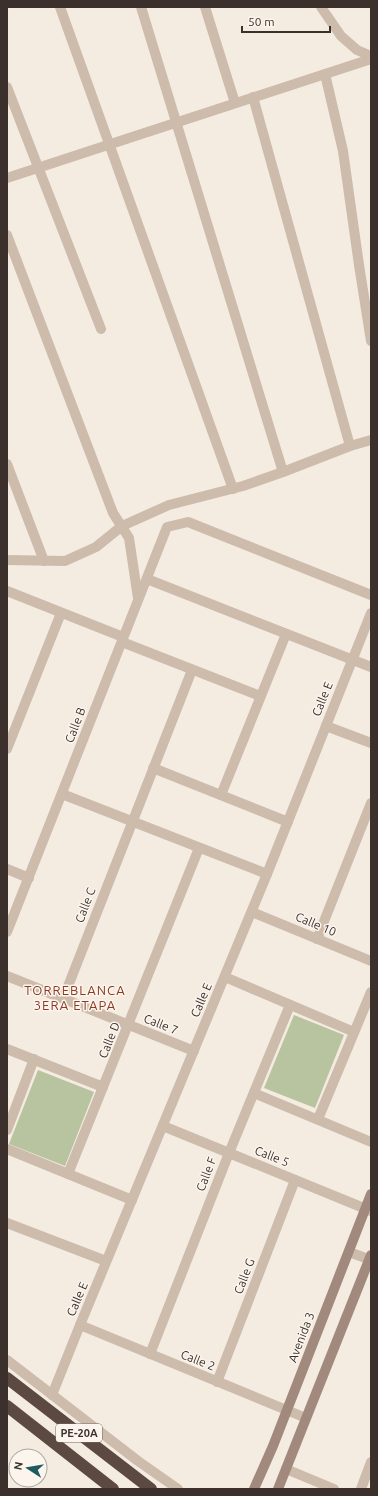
<svg xmlns="http://www.w3.org/2000/svg" width="378" height="1496" font-family="Ubuntu,sans-serif">
<style>
.green{fill:#b8c4a0}
.lines{fill:none;stroke-linecap:round;stroke-linejoin:round}
.street{stroke:#cdbbac;stroke-width:10}
.secondary{stroke:#a18a7d;stroke-width:10}
.highway{stroke:#5c4a42;stroke-width:12}
.labels{text-anchor:middle;dominant-baseline:central;stroke-width:3;stroke-linejoin:round;paint-order:stroke}
.shield{fill:#fbf5ee;stroke:#756b66;stroke-width:1}
.shield-label{font-size:11px;font-weight:bold;fill:#3b302b}
.street-label{font-size:12px;fill:#3b302b;stroke:#fbf5ee}
.neighbourhood-label{font-size:13px;letter-spacing:1px;fill:#8c3b22;stroke:#fbf5ee}
</style>
<rect width="100%" height="100%" fill="#f4ebe1"/>
<g class="green">
<polygon points="294,1015 344,1035 315,1108 264,1088"/>
<polygon points="38,1070 94,1092 65,1166 9,1144"/>
</g>
<g class="lines">
<g class="street">
<polyline points="60,7 233,489"/>
<polyline points="141,7 283,472"/>
<polyline points="205,7 235,103"/>
<polyline points="321,7 341,36 357,50 371,56"/>
<polyline points="325,74 343,151 359,265 371,341"/>
<polyline points="7,87 101,329"/>
<polyline points="253,97 350,446"/>
<polyline points="7,178 371,59"/>
<polyline points="7,235 113,513 129,538 138,598"/>
<polyline points="7,464 44,561"/>
<polyline points="7,560 65,561 96,547 122,526 169,505 243,486 283,472 350,446 371,440"/>
<polyline points="147,579 371,667"/>
<polyline points="7,591 123,637"/>
<polyline points="122,642 260,696"/>
<polyline points="326,726 371,743"/>
<polyline points="7,749 61,613"/>
<polyline points="153,768 288,822"/>
<polyline points="62,794 267,874"/>
<polyline points="221,795 286,634"/>
<polyline points="7,869 29,878"/>
<polyline points="252,912 371,961"/>
<polyline points="7,932 167,527 188,522 371,595"/>
<polyline points="317,939 371,803"/>
<polyline points="7,976 194,1051"/>
<polyline points="225,977 354,1032"/>
<polyline points="63,999 192,670"/>
<polyline points="7,1049 103,1087"/>
<polyline points="254,1093 371,1142"/>
<polyline points="318,1119 371,992"/>
<polyline points="163,1126 371,1211"/>
<polyline points="7,1130 34,1059"/>
<polyline points="7,1149 132,1200"/>
<polyline points="68,1174 199,848"/>
<polyline points="7,1223 106,1261"/>
<polyline points="349,1252 371,1260"/>
<polyline points="80,1325 306,1418"/>
<polyline points="150,1354 229,1153 290,1005"/>
<polyline points="7,1360 138,1461 178,1489"/>
<polyline points="217,1382 295,1180"/>
<polyline points="52,1395 80,1325 267,874 371,613"/>
<polyline points="286,1469 334,1489"/>
<polyline points="361,1489 371,1462"/>
</g>
<g class="secondary">
<polyline points="254,1489 273,1446 371,1194"/>
<polyline points="278,1489 371,1255"/>
</g>
<g class="highway">
<polyline points="7,1378 151,1489"/>
<polyline points="7,1406 113,1489"/>
</g>
</g>
<g class="labels">
<rect class="shield" x="56" y="1424" width="46" height="18" rx="3"/>
<g class="shield-label">
<text x="79" y="1433">PE-20A</text>
</g>
<g class="street-label">
<text transform="translate(322 699) rotate(-68)">Calle E</text>
<text transform="translate(75 725) rotate(-69)">Calle B</text>
<text transform="translate(85 905) rotate(-69)">Calle C</text>
<text transform="translate(316 924) rotate(23)">Calle 10</text>
<text transform="translate(201 1000) rotate(-67)">Calle E</text>
<text transform="translate(161 1024) rotate(22)">Calle 7</text>
<text transform="translate(109 1040) rotate(-68)">Calle D</text>
<text transform="translate(272 1156) rotate(22)">Calle 5</text>
<text transform="translate(206 1174) rotate(-69)">Calle F</text>
<text transform="translate(244 1276) rotate(-69)">Calle G</text>
<text transform="translate(77 1299) rotate(-67)">Calle E</text>
<text transform="translate(301 1337) rotate(-69)">Avenida 3</text>
<text transform="translate(198 1360) rotate(22)">Calle 2</text>
</g>
<g class="neighbourhood-label">
<text x="75" y="990">TORREBLANCA<tspan x="75" dy="15">3ERA ETAPA</tspan></text>
</g>
</g>
<rect width="378" height="1496" fill="none" stroke="#3b302b" stroke-width="16"/>
<g transform="translate(28 1468) rotate(282)"><circle r="19" fill="#fbf5ee" stroke="#aea6a0"/>
<path d="M0-3L7 15L0 10L-7 15Z" fill="#1f5a5e"/>
<text y="-6" font-size="11" font-weight="bold" text-anchor="middle" fill="#3b302b">N</text>
</g>
<path d="M242 26v6h88v-6" fill="none" stroke="#3b302b" stroke-width="2"/>
<text x="248" y="26" font-size="12" fill="#3b302b" stroke="#fbf5ee" stroke-width="3" paint-order="stroke">50 m</text>
</svg>
